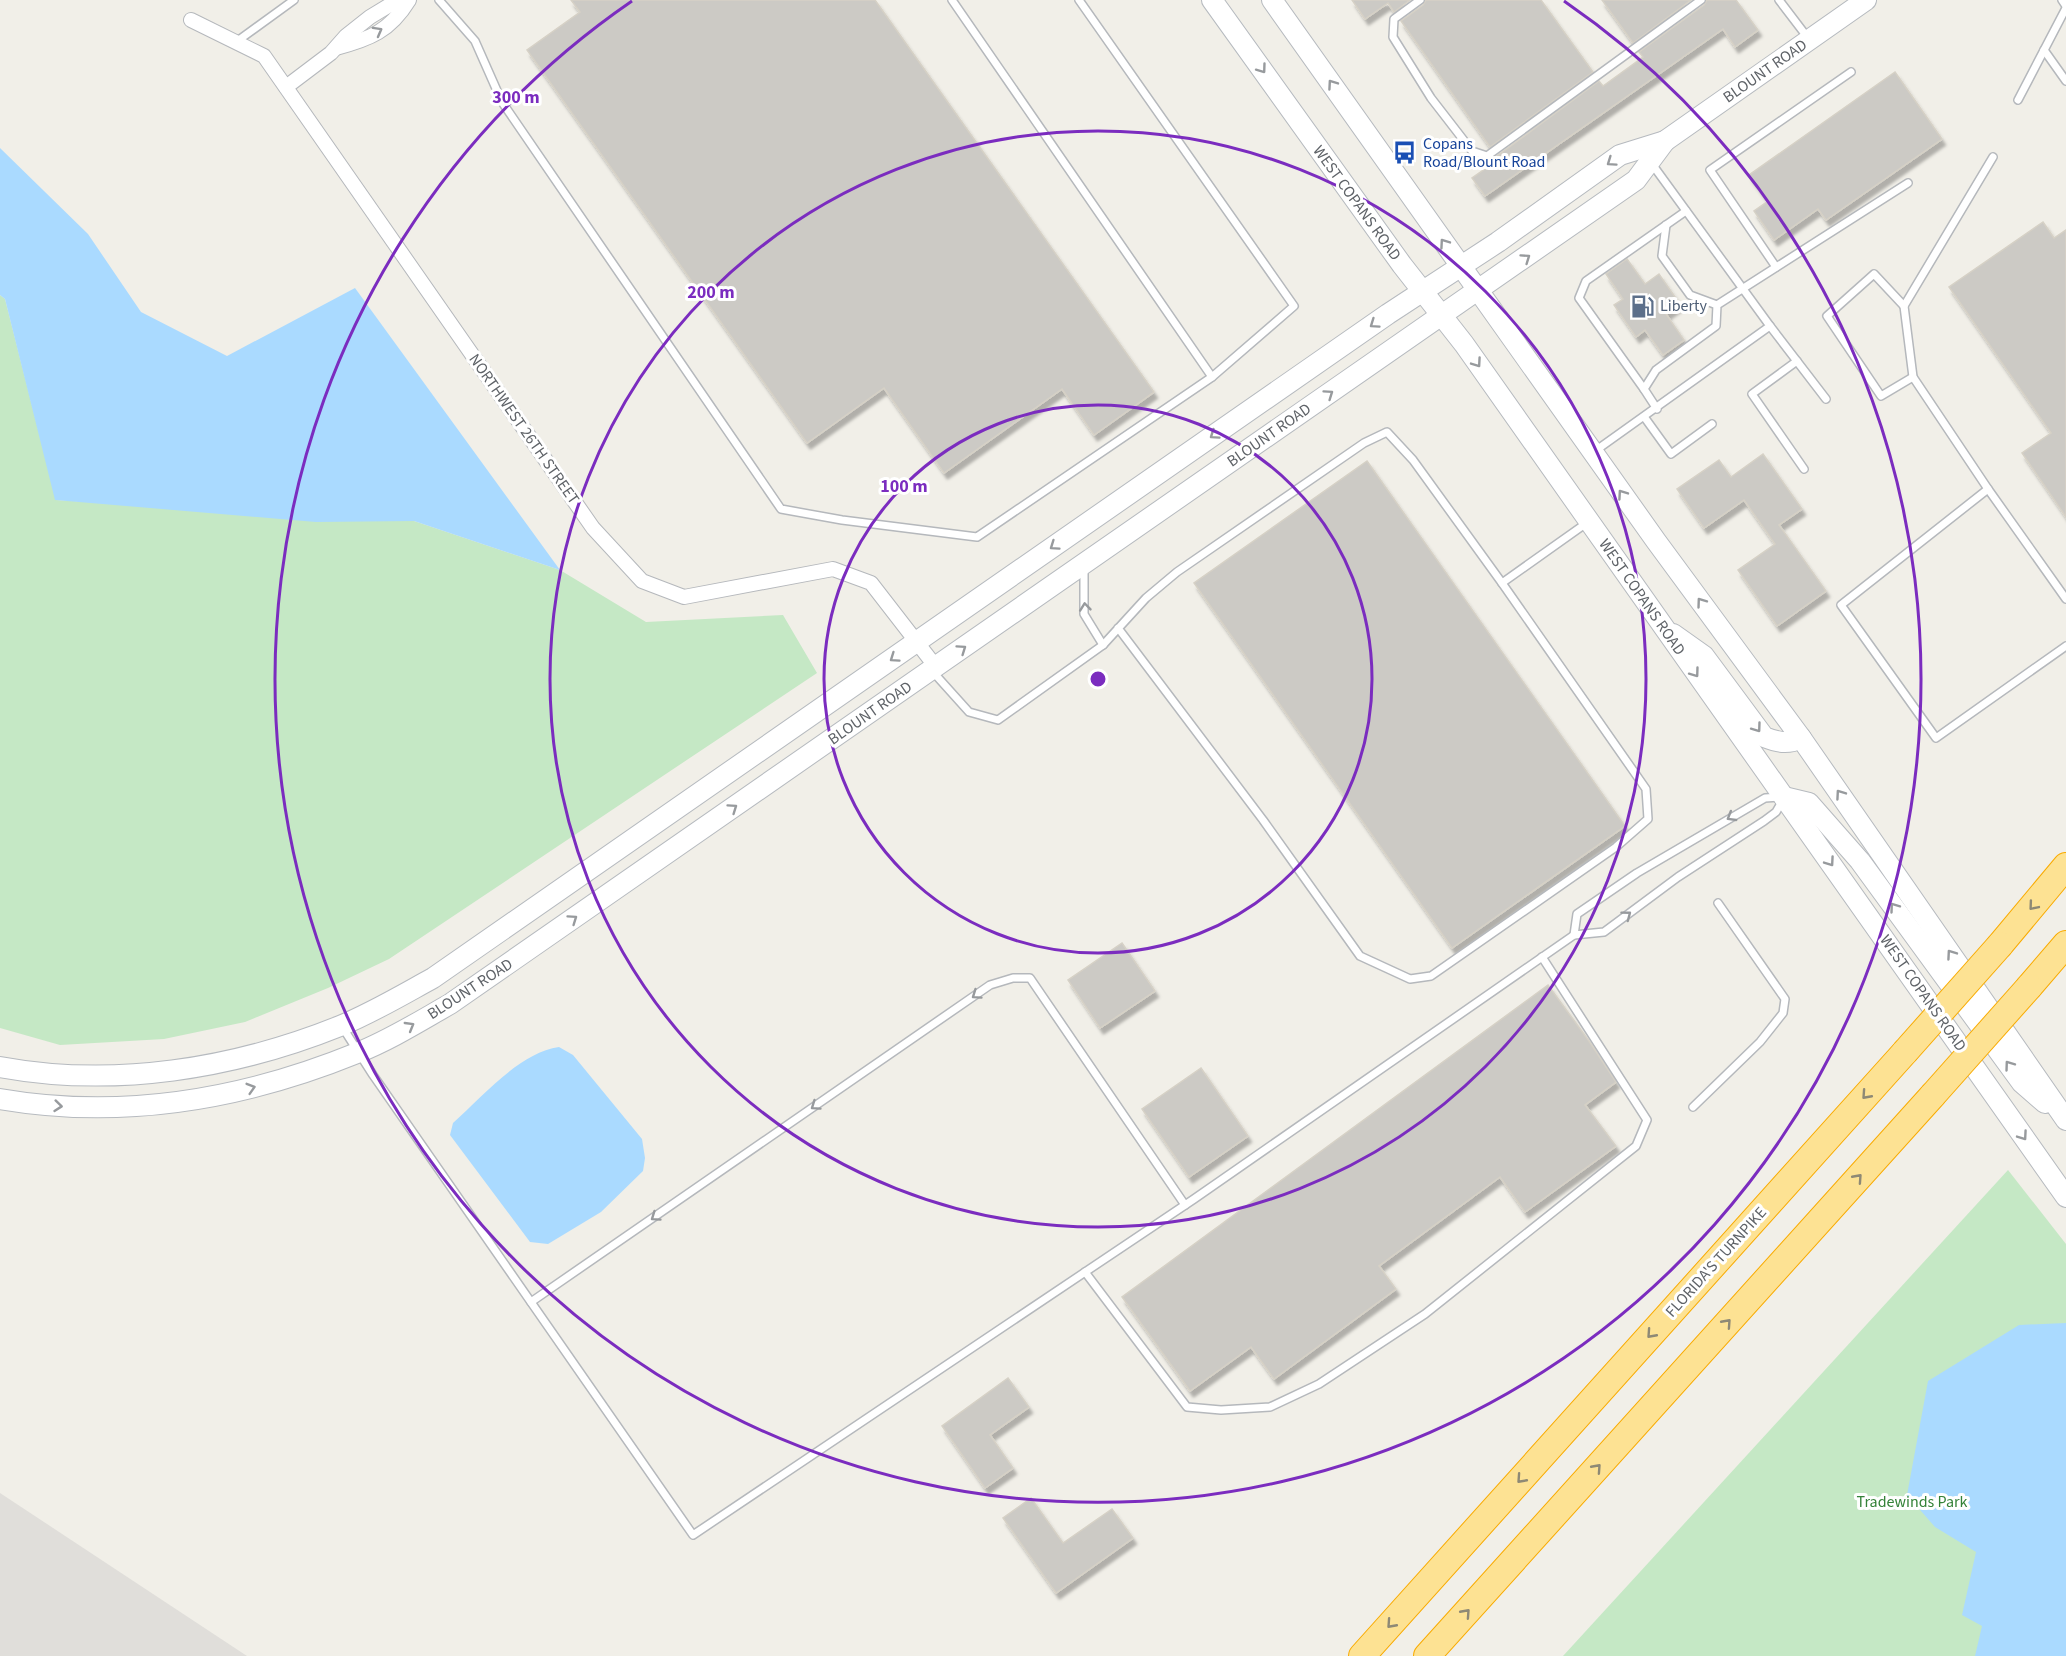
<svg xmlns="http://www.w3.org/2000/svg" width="2066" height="1656" font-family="'Source Sans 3',sans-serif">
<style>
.industrial{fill:#e0deda}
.green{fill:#c5e8c5}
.water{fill:#aadaff}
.building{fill:#cccac5;stroke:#d6d1c6;stroke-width:1.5;filter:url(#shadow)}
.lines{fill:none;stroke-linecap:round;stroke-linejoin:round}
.lane-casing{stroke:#b5b8bc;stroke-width:10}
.street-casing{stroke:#b5b8bc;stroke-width:16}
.secondary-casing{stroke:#b6babf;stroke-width:22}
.highway-casing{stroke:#f9ab00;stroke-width:28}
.lane{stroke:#fff;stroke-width:7}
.street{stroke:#fff;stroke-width:14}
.secondary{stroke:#fff;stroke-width:20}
.highway{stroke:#fde293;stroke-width:26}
.highway-bridge-casing{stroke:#f9ab00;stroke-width:28;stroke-linecap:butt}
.highway-bridge{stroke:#fde293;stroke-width:26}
.oneway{stroke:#979a9d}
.oneway2{stroke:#8e8975}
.ring{fill:none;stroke:#7b2cbf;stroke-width:3}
.labels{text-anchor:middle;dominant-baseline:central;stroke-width:6;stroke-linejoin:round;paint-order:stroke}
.street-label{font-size:16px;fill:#5f6368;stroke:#fff}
.transit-label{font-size:16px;fill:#164399;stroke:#fff;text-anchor:start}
.service-label{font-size:16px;fill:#4e5e75;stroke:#fff;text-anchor:start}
.park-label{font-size:16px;fill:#348238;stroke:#fff}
.centre{fill:#7b2cbf;stroke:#fff;stroke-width:3}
.ring-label{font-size:18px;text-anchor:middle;font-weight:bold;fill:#7b2cbf;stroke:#fff;stroke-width:6;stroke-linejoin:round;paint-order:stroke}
</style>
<defs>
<filter id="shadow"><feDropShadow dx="3.5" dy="6" stdDeviation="1.5" flood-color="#0004"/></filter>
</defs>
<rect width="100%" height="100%" fill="#f1efe8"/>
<polygon class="industrial" points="0,1493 247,1656 0,1656"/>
<g class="green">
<polygon points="0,295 5,299 56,500 414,521 560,570 646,622 783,615 817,673 389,959 328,988 245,1022 164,1039 60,1045 0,1028"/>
<polygon points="2008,1170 2066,1244 2066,1656 1563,1656"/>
</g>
<g class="water">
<polygon points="0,148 88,234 141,312 227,356 355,288 560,570 414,521 316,522 55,500 5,299 0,295"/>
<path d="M 559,1047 L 573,1055 L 642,1139 L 645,1158 L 643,1171 L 601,1212 L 548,1244 L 530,1242 L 450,1135 L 453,1123 C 483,1096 519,1053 559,1047 Z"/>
<polygon points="2066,1323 2066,1656 1975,1656 1982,1626 1962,1615 1976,1552 1935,1527 1907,1495 1928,1381 2019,1325"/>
</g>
<g class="building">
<polygon points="571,0 875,0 1154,392 1094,435 1062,389 944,473 884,388 807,443 527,50 580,12"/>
<polygon points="1352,0 1410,0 1394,12 1388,3 1365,19"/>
<polygon points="1426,0 1541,0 1593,72 1490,147 1401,21 1423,5"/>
<polygon points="1602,0 1691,0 1633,43"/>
<polygon points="1707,0 1736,0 1758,30 1735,47 1723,29 1485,196 1472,178 1499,159 1497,156 1599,81 1603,86 1643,57 1639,52 1704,5"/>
<polygon points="1895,72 1942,139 1826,220 1818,209 1774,240 1754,211 1768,201 1749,175"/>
<polygon points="2043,222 2054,238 2066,230 2066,517 2022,453 2051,433 1949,287"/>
<polygon points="1627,259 1645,284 1659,274 1680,304 1666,314 1684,340 1663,355 1645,330 1636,337 1614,305 1623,299 1606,274"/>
<polygon points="1763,454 1802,509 1779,525 1826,591 1777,626 1738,570 1775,544 1744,500 1704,528 1677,489 1719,460 1731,477"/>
<polygon points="1367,461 1625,826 1452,948 1194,583"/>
<polygon points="1122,943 1155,991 1100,1028 1068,980"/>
<polygon points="1548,985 1589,1041 1616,1082 1585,1105 1616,1146 1525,1212 1500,1177 1379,1266 1396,1289 1274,1379 1251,1347 1190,1391 1122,1297"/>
<polygon points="1201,1068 1248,1136 1189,1177 1142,1109"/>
<polygon points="1008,1378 1029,1407 990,1435 1013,1468 985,1488 942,1426"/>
<polygon points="1031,1498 1063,1543 1112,1509 1133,1538 1056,1593 1003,1518"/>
</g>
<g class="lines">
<defs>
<g id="lane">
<polyline points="439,0 475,41 502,102 781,509 842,520 977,537 1212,377"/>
<polyline points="952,0 1212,377 1294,306 1079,0"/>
<polyline points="1420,0 1394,19 1393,37 1431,98 1472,151 1487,156 1701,0"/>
<polyline points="1779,0 1808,38"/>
<polyline points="2062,0 2066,6"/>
<polyline points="236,42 294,0"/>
<polyline points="2044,50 2066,81"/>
<polyline points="2018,100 2066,8"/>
<polyline points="1993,157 1904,306 1913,377 1988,489 2066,599"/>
<polyline points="1666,225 1662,256 1690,295 1717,305"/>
<polyline points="1776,267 1710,170 1851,72"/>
<polyline points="1904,306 1874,274 1827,316 1881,396 1913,377"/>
<polyline points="1770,326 1826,399"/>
<polyline points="1797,361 1752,394 1804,469"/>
<polyline points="1644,389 1579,298 1586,281 1686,211"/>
<polyline points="1657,409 1644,389 1656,370 1716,326 1717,305 1908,183"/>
<polyline points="1645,418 1671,454 1712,424"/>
<polyline points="1595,451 1770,326 1652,164"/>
<polyline points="1988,489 1841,605 1936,738 2066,646"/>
<polyline points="1084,569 1084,614 1103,645"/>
<polyline points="1502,583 1588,522"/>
<polyline points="933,672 969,712 998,720 1103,645 1146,598 1177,572 1364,443 1387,432 1413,460 1502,583 1646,789 1648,819 1616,847 1431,976 1410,979 1360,956 1263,820 1118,628"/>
<polyline points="1574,935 1577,914 1637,873 1765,798 1781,797"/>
<polyline points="343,1028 373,1075 693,1535 1194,1199 1574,935 1604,932 1678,877 1764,821 1776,812 1783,800"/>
<polyline points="1693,1107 1760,1042 1783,1013 1785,999 1718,903"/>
<polyline points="1085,1272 1187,1407 1221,1410 1270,1407 1319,1384 1425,1314 1636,1146 1647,1120 1542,957"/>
<polyline points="531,1302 990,985 1013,978 1030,978 1185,1205"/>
</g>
<g id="street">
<polyline points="191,20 264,56 593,528 642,581 684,597 833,569 871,583 936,667"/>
<path d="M 336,48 C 370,39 390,31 409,0"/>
<polyline points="286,87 331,53 346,36 370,17 398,0"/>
</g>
<g id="secondary">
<polyline points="1212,0 1402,265 1464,344 2066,1197"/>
<polyline points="1272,0 1656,541 1801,738 2066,1120"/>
<path d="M 1673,634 L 1704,656 L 1764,737 C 1777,742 1787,745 1801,738"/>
<polyline points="1784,797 1809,803 1860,861 2022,1083 2045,1103"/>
<path d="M 0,1067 C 114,1088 233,1069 340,1026 C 372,1013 402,995 433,978 L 1388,314 L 1498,242 L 1620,155 L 1665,141 L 1866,0"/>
<path d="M 0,1099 C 122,1120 244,1099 357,1053 C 390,1040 420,1021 450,1004 L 1636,180 L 1665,141"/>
</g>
<g id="highway">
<polyline points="2000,945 2066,866"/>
<polyline points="2029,987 2066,944"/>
<polyline points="1362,1656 1905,1052"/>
<polyline points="1427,1656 1933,1095"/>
</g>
</defs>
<use href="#lane" class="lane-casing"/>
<use href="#street" class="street-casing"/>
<use href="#secondary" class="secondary-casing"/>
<use href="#highway" class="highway-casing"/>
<use href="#lane" class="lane"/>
<use href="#street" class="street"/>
<use href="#secondary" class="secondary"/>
<use href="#highway" class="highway"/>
<defs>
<g id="highway-bridge">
<polyline points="1905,1052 2000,945"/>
<polyline points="1933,1095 2029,987"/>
</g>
</defs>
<use href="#highway-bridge" class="highway-bridge-casing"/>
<use href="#highway-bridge" class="highway-bridge"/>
</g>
<defs><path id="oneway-chevron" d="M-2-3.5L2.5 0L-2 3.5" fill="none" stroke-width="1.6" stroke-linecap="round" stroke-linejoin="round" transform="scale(1.5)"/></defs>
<g class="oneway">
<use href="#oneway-chevron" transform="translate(378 31) rotate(-29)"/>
<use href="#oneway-chevron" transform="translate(1262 69) rotate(54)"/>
<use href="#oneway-chevron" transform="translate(1332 84) rotate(-125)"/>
<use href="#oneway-chevron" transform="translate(1611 162) rotate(145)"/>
<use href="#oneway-chevron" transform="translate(1444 243) rotate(-125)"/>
<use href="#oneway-chevron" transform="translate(1526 258) rotate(-35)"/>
<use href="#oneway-chevron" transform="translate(1374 324) rotate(145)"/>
<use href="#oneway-chevron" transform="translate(1477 363) rotate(55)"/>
<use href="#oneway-chevron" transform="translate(1329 394) rotate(-35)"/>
<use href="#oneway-chevron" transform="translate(1214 435) rotate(145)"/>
<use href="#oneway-chevron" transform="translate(1622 494) rotate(-125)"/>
<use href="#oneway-chevron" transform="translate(1054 546) rotate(145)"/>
<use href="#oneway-chevron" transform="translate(1701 602) rotate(-126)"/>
<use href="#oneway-chevron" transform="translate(1085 607) rotate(-96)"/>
<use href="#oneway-chevron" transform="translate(962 649) rotate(-35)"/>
<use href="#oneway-chevron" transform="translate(894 658) rotate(145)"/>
<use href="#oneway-chevron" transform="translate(1695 673) rotate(54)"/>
<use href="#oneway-chevron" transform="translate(1757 728) rotate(54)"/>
<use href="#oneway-chevron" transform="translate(1840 794) rotate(-125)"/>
<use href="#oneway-chevron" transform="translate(733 808) rotate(-35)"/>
<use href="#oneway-chevron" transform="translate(1731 817) rotate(149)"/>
<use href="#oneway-chevron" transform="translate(1830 862) rotate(55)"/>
<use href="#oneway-chevron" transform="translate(1894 907) rotate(-126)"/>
<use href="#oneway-chevron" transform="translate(1627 915) rotate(-37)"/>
<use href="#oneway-chevron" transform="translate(573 919) rotate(-35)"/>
<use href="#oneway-chevron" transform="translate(1951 954) rotate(-125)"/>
<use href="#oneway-chevron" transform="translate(976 995) rotate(145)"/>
<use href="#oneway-chevron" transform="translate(410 1026) rotate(-30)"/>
<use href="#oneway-chevron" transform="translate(2009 1065) rotate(-126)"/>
<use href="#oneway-chevron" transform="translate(251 1088) rotate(-17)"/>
<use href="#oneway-chevron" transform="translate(58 1106) rotate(6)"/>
<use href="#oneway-chevron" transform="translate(815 1106) rotate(145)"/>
<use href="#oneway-chevron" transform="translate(2023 1136) rotate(55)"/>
<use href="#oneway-chevron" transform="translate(655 1217) rotate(145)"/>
</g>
<g class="oneway2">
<use href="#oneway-chevron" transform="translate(2033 906) rotate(130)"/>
<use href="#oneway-chevron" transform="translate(1866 1095) rotate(132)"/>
<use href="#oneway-chevron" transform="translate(1858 1178) rotate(-48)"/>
<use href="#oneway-chevron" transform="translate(1727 1323) rotate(-48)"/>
<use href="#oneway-chevron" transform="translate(1651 1334) rotate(132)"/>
<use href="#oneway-chevron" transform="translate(1597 1468) rotate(-48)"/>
<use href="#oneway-chevron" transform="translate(1521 1479) rotate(132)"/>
<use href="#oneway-chevron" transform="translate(1466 1613) rotate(-48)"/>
<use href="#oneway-chevron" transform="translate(1391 1624) rotate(132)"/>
</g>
<g class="ring">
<circle cx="1098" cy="679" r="274"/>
<circle cx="1098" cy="679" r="548"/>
<path d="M1564 1A823 823 0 1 1 632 1"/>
</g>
<defs>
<symbol id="bus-bare" viewBox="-9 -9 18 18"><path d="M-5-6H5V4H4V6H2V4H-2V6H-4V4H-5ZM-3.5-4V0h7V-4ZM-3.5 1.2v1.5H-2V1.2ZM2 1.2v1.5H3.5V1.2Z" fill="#1a4fb4" stroke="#fff" stroke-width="2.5" paint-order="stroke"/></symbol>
<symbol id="fuel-bare" viewBox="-9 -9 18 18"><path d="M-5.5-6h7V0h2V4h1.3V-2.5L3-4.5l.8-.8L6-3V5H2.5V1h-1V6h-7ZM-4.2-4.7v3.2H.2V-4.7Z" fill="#5c6f8a" stroke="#fff" stroke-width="2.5" paint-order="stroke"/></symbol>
</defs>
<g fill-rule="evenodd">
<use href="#bus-bare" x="1388" y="136" width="33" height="33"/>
<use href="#fuel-bare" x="1626" y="290" width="33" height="33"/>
</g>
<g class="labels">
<g class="street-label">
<text transform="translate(1765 71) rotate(-35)">BLOUNT ROAD</text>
<text transform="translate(1357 203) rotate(54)">WEST COPANS ROAD</text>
<text transform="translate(524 429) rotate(55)">NORTHWEST 26TH STREET</text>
<text transform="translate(1269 435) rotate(-35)">BLOUNT ROAD</text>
<text transform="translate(1642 597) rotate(55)">WEST COPANS ROAD</text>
<text transform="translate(870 713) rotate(-35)">BLOUNT ROAD</text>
<text transform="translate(470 989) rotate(-33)">BLOUNT ROAD</text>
<text transform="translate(1923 993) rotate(55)">WEST COPANS ROAD</text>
<text transform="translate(1716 1262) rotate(-48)">FLORIDA'S TURNPIKE</text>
</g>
<g class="transit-label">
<text x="1423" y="144">Copans<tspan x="1423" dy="18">Road/Blount Road</tspan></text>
</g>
<g class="service-label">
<text x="1660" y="306">Liberty</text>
</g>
<g class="park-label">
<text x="1912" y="1502">Tradewinds Park</text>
</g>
</g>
<circle cx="1098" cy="679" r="9" class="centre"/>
<g class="ring-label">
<text x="516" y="103">300 m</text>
<text x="711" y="298">200 m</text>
<text x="904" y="492">100 m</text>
</g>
</svg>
